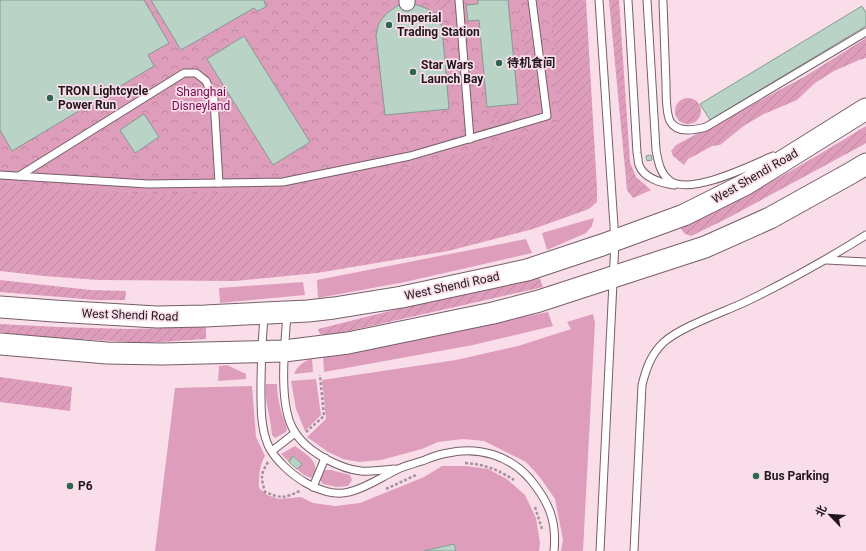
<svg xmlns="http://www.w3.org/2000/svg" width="866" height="551" font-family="Roboto,'Noto Sans SC',sans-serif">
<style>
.grass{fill:#df9dbc}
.park{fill:url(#park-crowns)}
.garden{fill:url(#garden-furrows)}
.building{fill:#b9d4c6;stroke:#839c90}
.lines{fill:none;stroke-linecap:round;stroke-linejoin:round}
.lane-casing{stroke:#765e69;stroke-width:9}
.street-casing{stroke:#765e69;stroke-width:17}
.secondary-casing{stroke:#765e69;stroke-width:23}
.path{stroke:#a5919a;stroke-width:2.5;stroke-dasharray:3 2;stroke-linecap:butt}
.lane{stroke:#fff;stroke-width:7}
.street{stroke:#fff;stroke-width:15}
.secondary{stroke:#fff;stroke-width:21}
.poi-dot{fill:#2d664e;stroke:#f9deea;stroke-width:1.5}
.labels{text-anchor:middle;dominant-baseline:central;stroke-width:3.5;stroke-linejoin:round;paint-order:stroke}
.poi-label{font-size:12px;font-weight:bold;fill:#20161b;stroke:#f9deea;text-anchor:start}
.park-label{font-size:12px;fill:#75084d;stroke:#f9deea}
.street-label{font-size:12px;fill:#20161b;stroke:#f9deea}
</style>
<defs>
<pattern id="park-crowns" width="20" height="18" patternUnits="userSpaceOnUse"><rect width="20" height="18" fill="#df9dbc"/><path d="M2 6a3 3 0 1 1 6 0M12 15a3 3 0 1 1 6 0" fill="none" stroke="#bf86a1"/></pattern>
<pattern id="garden-furrows" width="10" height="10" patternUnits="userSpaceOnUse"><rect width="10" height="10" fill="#df9dbc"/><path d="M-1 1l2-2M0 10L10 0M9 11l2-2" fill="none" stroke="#bf86a1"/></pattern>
</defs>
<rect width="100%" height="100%" fill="#f9deea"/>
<g class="grass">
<polygon points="594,218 592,226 586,233 547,250 542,233"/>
<polygon points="526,239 532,253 405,282 318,298 317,280"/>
<polygon points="303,282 305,295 220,303 219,288"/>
<polygon points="548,312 553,326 473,345 324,372 323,356"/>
<polygon points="593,314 595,323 583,551 561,551 563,540 555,499 539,476 526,462 484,441 463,439 438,442 422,449 381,460 359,462 343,459 328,452 307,437 326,419 322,380 456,360 518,346 571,329 567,322"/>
<path d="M 312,358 L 313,372 L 294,374 C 298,365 303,362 312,358 Z"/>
<polygon points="227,365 246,374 246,379 218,381 219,366"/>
<polygon points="316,379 321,415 305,431 296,409 291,381"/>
<path d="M 266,384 L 277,384 C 277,400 282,414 287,429 L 286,432 L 275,438 L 272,435 C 271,417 264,402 266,384 Z"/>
<path d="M 252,386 L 256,437 L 265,456 C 259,466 259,477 259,488 L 267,495 L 279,499 L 301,497 L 313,503 L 335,506 L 360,503 L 424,477 L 442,466 L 466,466 L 488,469 L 507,479 L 525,495 L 536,518 L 540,543 L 539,551 L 456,551 L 454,544 L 424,551 L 155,551 L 175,388 Z"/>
<path d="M 295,446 C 307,455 322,462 312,478 L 304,475 L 297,469 L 302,464 L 294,456 L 289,462 L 281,454 Z"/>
<polygon points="325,470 331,470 350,475 352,480 348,486 337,487 323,484 320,480"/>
</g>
<polygon class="park" points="0,0 567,0 576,122 498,148 355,183 181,198 0,187"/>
<g class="garden">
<polygon points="435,0 455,0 455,2 438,19"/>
<path d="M 551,0 L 586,0 L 597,188 L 597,202 L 589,209 L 533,229 L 448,251 L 317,273 L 235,281 L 98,280 L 44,276 L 0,271 L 0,182 C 76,191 153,197 229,192 C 305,188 379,174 453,157 C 489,149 525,135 559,123 Z"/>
<polygon points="609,0 619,0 630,162 636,177 651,190 633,198 627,190"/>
<path d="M 519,8 C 523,15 528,22 530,30 C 533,41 539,86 536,95 C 531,110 517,121 502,125 L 495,122 L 491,114 L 492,111 L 519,109 L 522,106 L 523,99 L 522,87 L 525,53 L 522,29 L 516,11 Z"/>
<polygon points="866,38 866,58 859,60 834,71 815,83 797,100 764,114 745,125 720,145 712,146 694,156 688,159 684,165 673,156 671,151 676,145 804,77"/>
<circle cx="688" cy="111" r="13"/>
<path d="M 866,126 L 866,143 L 861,146 L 728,218 L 691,236 L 685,234 L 681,229 L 684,223 C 710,215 733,202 757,189 C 794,170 830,148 866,126 Z"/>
<polygon points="538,274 543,287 327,336 320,334 318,329"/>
<polygon points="0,280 91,290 126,291 125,300 96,300 0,292"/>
<polygon points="0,324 58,327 129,329 206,327 206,339 146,343 26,336 0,332"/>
<polygon points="0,377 72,387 70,411 0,402"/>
</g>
<g class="building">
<polygon points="0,0 144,0 169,43 148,55 154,66 12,151 0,130"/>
<polygon points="151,0 264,0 266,7 257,11 254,8 181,50"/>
<polygon points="478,0 508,0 518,104 487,107 479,20 468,21 466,5 478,4"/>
<polygon points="407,3 417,5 428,9 437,16 442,27 449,109 385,115 376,35 379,23 386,14 397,6"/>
<polygon points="862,6 866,13 866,26 710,120 700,104"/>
<polygon points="244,36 310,142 273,165 207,59"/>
<polygon points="144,114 159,137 135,153 120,130"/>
<polygon points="651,155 652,160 647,161 646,156"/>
<polygon points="293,456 302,464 297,469 289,462"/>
<polygon points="454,544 456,551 424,551"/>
</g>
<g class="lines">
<defs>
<g id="lane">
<polyline points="459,0 470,139"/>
<polyline points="599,0 615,241 600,551"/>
<path d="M 628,0 L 637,153 C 638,157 638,162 639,165 C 644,179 662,183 674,185"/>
<path d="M 647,0 L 656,150 C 658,161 660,173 669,180 C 688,197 752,165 773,156"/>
<path d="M 663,2 C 664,29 665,57 666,84 C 666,94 666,113 670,121 C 677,134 695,130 706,127 L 866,32"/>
<polyline points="0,175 148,184 283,182 410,156 547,116 532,0"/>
<polyline points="19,176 184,73 196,73 206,81 214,99 219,183"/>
<polyline points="826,260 866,262"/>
<path d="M 287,314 C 285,344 278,402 293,429 C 300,442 311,450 324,458 C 335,464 348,470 361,471 C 372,472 384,470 395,469"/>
<path d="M 264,316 C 262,338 261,360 261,382 C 261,403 260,426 268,445 C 275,460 292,475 306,483 C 318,490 335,496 349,492 C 366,488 380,478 396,470 C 404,466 413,464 422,461 C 430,458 439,454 448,453 C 478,446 509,455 530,479 C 549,502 557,521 554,551"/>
<polyline points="272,451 295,433"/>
<polyline points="313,487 325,458"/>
<path d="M 634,551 L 642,385 C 646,369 651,354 664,342 C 681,327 721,313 743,303 C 785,283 826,260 866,235"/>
</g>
<polyline id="street" points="407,0 407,3"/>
<g id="secondary">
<polyline points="0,307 54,311 157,317 205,316 308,311 334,308 402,297 527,270 602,245 684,215 746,184 866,109"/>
<polyline points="0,344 107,353 162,354 284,351 348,343 493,313 539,301 705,247 770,218 851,173 866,164"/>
</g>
</defs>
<use href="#lane" class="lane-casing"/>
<use href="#street" class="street-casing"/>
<use href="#secondary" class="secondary-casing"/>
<g class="path">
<polyline points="306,432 324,416 320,375"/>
<path d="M 268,462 C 260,475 261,478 265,492 C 282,499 284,498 300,491"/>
<path d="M 465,463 C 483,464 499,470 514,480"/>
<polyline points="386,489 416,475"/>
<polyline points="535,507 542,529"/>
</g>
<use href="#lane" class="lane"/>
<use href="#street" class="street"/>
<use href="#secondary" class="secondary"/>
</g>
<g class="poi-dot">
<circle cx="389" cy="25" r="4"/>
<circle cx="499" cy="63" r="4"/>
<circle cx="413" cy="72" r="4"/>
<circle cx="50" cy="98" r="4"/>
<circle cx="756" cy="476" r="4"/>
<circle cx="70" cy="486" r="4"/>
</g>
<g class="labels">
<g class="poi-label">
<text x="397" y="18">Imperial<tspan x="397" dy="14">Trading Station</tspan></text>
<text x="507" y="63">待机食间</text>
<text x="421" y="65">Star Wars<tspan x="421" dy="14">Launch Bay</tspan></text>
<text x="58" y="91">TRON Lightcycle<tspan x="58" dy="14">Power Run</tspan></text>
<text x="764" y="476">Bus Parking</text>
<text x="78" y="486">P6</text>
</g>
<g class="park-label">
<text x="201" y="92">Shanghai<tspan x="201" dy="14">Disneyland</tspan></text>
</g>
<g class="street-label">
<text transform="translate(755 176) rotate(-30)">West Shendi Road</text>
<text transform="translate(452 286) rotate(-12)">West Shendi Road</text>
<text transform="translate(130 315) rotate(2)">West Shendi Road</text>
</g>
</g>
<g transform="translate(830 515) rotate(295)" stroke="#f9deea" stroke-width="3" paint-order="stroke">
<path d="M0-3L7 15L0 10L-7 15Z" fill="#20161b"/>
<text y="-6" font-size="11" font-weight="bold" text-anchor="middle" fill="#20161b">北</text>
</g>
</svg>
